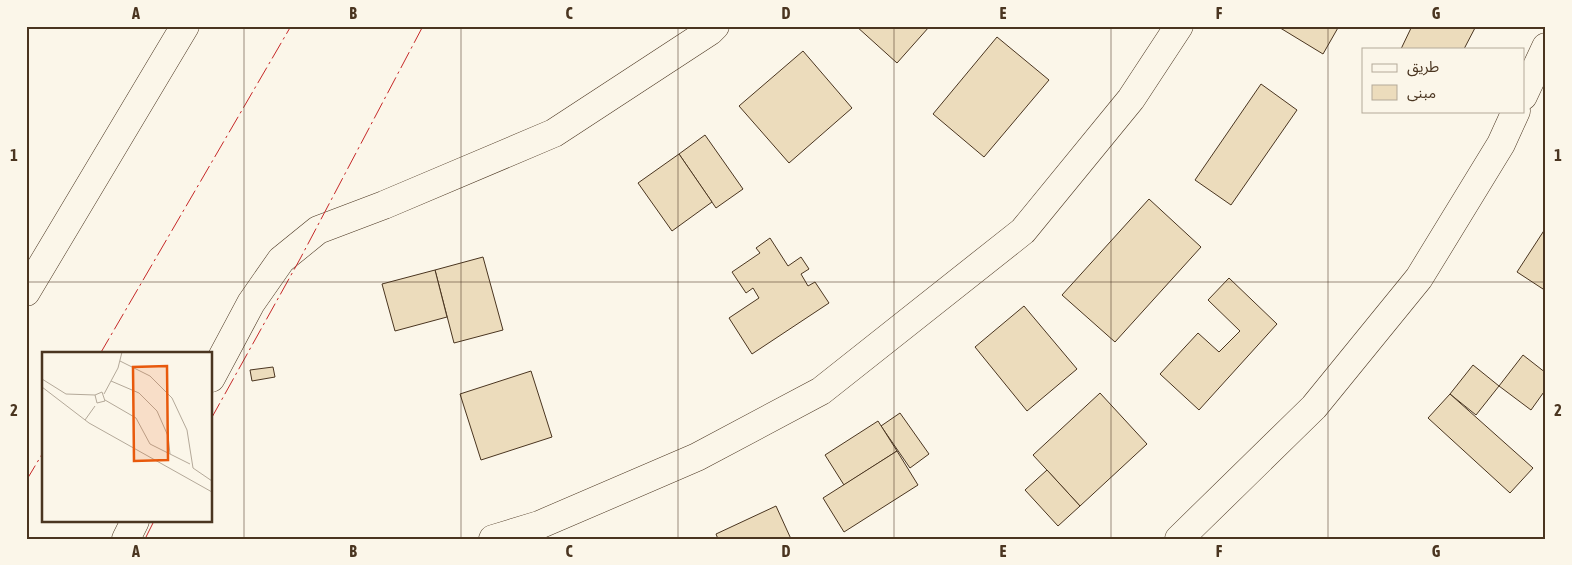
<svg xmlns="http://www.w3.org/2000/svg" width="1572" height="565" font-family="'Asap Condensed','Noto Sans Arabic',sans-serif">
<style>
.building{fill:#ecdcbc;stroke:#4a3520}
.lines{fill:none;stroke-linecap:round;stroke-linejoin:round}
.minor-casing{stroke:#4a3520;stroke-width:29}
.minor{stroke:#fbf6e9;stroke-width:28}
.power{stroke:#c62828;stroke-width:1;stroke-dasharray:18 4 2.5 4;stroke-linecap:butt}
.grid{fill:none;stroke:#4a3520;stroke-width:1;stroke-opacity:0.55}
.inset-road{fill:none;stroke:#b4a999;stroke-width:1}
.view{fill:#e8590c;fill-opacity:0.15;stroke:#e8590c;stroke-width:2.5}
.inset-edge{fill:none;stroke:#4a3520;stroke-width:2.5}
.neatline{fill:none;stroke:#4a3520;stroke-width:2}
.grid-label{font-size:16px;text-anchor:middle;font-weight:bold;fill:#4a3520}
</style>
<rect width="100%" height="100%" fill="#fbf6e9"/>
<g class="building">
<polygon points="856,26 928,26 929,27 897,63"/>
<polygon points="1277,26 1339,26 1323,54"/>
<polygon points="1412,26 1476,26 1464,49 1401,49"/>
<polygon points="997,37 1049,80 984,157 933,114"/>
<polygon points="803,51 852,108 789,163 739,106"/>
<polygon points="1261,84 1297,110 1231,205 1195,180"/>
<polygon points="705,135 743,189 716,208 679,154"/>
<polygon points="679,154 712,202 672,231 638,183"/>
<polygon points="1149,199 1201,247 1115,342 1062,295"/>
<polygon points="1545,229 1546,285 1543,289 1517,272"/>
<polygon points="770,238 788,266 801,257 809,269 801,274 808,286 815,282 829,303 752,354 729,318 759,298 753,288 746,293 732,272 760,253 756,248"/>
<polygon points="483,257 503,330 454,343 435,270"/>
<polygon points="435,270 447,317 395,331 382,284"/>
<polygon points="1229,278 1277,324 1199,410 1160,374 1198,333 1219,352 1240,331 1208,300"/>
<polygon points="1024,306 1077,369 1027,411 975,347"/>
<polygon points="1523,355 1546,373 1546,389 1531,410 1499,386"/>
<polygon points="1473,365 1499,386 1476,415 1450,394"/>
<polygon points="273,367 275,377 252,381 250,370"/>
<polygon points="531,371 552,437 481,460 460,394"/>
<polygon points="1100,393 1147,444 1080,506 1033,455"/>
<polygon points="1450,394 1533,468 1510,493 1428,418"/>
<polygon points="900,413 929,454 910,468 881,426"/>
<polygon points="878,421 897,451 844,485 825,455"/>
<polygon points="897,451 918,485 844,532 823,498"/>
<polygon points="1047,470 1080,506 1058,526 1025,490"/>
<polygon points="776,506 791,539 718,539 716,534"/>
</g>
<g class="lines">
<defs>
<g id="minor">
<polyline points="1523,96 1546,47"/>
<polyline points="26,292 185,26"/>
<polyline points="211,378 251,303 281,260 318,230 384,205 554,133 710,31 715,26"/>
<polyline points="126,539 135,521"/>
<polyline points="493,539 539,525 697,457 821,391 1023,231 1131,99 1179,26"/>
<polyline points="1179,539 1314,407 1419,278 1501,144 1516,111"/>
</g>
</defs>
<use href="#minor" class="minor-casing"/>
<use href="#minor" class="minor"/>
<g class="power">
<polyline points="100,354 291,26"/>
<polyline points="211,419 300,259 423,26"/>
<polyline points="26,481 44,451"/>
<polyline points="145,539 154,521"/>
</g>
</g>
<path class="grid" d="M 244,26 L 244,539M 461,26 L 461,539M 678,26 L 678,539M 894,26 L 894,539M 1111,26 L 1111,539M 1328,26 L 1328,539M 26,282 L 1546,282"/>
<g transform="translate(42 352)">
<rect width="170" height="170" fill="#fbf6e9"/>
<path class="inset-road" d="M 78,9 L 108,24 L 130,46 L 145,78 L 151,116 L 170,129M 0,27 L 24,42 L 53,43 L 60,40 L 63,49 L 55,51 L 53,43M 69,29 L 97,41 L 115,59 L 126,84 L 128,102M 0,35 L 47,71 L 170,140M 62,42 L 76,16 L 80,0M 63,48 L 94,66 L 108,92 L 148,112M 43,68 L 53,54"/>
<path class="view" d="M 125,14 L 126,108 L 92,109 L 91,15 Z"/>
<rect width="170" height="170" class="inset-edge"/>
</g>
<rect width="1572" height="565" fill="none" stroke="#fbf6e9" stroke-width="55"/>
<rect x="1362" y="48" width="162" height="65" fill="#fbf6e9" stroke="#b4a999"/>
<rect x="1372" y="64" width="25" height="8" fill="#fbf6e9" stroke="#b4a999"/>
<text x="1407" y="72" font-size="15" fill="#4a3520">طريق</text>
<rect x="1372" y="85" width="25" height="15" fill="#ecdcbc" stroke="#b4a999"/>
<text x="1407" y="98" font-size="15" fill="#4a3520">مبنى</text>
<rect x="28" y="28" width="1516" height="510" class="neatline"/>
<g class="grid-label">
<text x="136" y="19">A</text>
<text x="353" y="19">B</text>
<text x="569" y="19">C</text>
<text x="786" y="19">D</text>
<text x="1003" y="19">E</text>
<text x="1219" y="19">F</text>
<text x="1436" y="19">G</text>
<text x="14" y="161">1</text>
<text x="1558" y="161">1</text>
<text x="14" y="416">2</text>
<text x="1558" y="416">2</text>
<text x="136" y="557">A</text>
<text x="353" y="557">B</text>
<text x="569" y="557">C</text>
<text x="786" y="557">D</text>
<text x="1003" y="557">E</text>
<text x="1219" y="557">F</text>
<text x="1436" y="557">G</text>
</g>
</svg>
